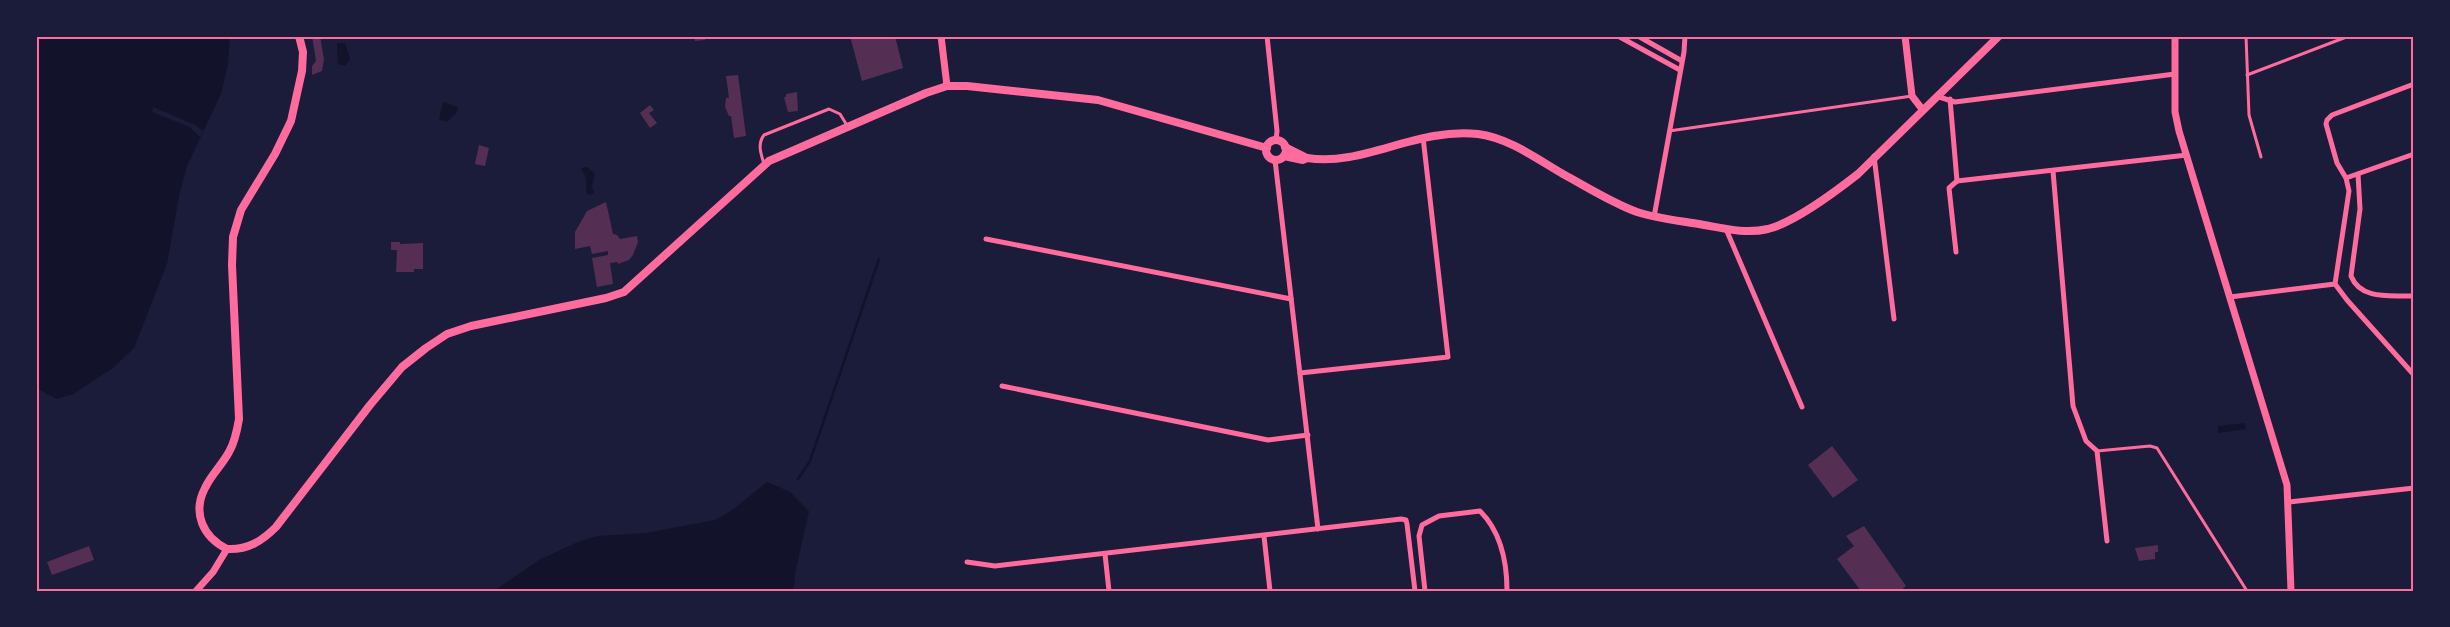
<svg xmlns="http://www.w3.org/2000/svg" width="2450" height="627" font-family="Barlow,sans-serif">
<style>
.water{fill:#12122b}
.pier{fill:#1b1b3a}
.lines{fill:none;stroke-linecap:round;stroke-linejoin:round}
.stream{stroke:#12122b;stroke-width:2.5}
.building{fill:#542f53}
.service{stroke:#ff6b9d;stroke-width:3}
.minor{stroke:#ff6b9d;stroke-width:5}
.tertiary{stroke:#ff6b9d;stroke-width:7}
.secondary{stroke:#ff6b9d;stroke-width:8}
.neatline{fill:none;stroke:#ff6b9d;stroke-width:2}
</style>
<rect width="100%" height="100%" fill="#1b1b3a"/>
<g class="water">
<polygon points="36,36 230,36 228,64 221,94 187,166 179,196 167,264 134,348 113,368 73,394 57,399 36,388"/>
<polygon points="337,43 345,43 350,59 345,66 338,64"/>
<polygon points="443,102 458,107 457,112 447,122 439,119"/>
<polygon points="585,167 589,168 595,174 592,187 594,193 591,195 586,193 586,178 581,169"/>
<polygon points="2245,423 2246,429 2218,433 2218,426"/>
<polygon points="767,482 790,492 809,511 796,569 793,591 494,591 539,560 580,541 598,536 646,533 715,520 731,511"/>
</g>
<polygon class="pier" points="153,107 195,125 203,131 200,137 190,127 152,112"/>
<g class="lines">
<polyline class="stream" points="798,479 810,461 879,259"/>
</g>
<g class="building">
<polygon points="312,36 320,36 324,59 322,71 312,75 312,66 316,61"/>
<polygon points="694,36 705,36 705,40 695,41"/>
<polygon points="850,36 895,36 903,68 862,81"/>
<polygon points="738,75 746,136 734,138 731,116 729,116 725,107 726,98 729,98 726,76"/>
<polygon points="797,92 798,111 788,112 784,97 786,97 786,94"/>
<polygon points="650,105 654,110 649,113 657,123 650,128 640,113"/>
<polygon points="479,145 489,148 485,166 475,164"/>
<polygon points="606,202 613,234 617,235 620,239 637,236 638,242 633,255 629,260 618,264 618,262 610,263 613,284 597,287 592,258 608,255 608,251 592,254 590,246 575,249 575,232 587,211"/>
<polygon points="391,242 400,242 400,244 423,243 423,269 414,269 414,272 396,272 397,250 391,250"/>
<polygon points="1832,446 1858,480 1833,498 1808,465"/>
<polygon points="1864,526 1906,586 1900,591 1861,591 1837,559 1854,546 1846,536"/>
<polygon points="2158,545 2158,552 2155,552 2155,559 2139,561 2135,548"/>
<polygon points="89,546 94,560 52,575 47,562"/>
</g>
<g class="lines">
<g class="service">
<polyline points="2246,36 2249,115 2261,157"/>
<polyline points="2247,75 2349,36"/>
<polyline points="1669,131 1912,96"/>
<path d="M 764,164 C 761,154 757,144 764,135 L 829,109 L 840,114 L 848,127"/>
<polyline points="2097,451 2150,446 2157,448 2247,591"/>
</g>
<g class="minor">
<polyline points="1267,36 1277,131 1276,140"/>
<polyline points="1618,36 1680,70"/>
<polyline points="1638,36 1682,61"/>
<polyline points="2414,84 2332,115 2327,120 2326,124 2337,163 2346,178 2349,191 2335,284 2347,300 2414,375"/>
<polyline points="1936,96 1955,102 2175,74"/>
<polyline points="1950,99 1957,181 2187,155"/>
<polyline points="1874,156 1894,319"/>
<polyline points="1275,160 1318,529"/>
<polyline points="2053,171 2073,406 2086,441 2097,451 2107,541"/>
<path d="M 2358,174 L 2360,209 L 2351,276 C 2361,301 2392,295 2414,296"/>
<polyline points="2346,178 2414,154"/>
<polyline points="1654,217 1684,52 1685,36"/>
<polyline points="1726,229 1802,407"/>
<polyline points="986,239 1291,299"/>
<polyline points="1956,252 1949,188 1957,181"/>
<polyline points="2230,297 2335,284"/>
<polyline points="1300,373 1448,357 1423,137"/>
<polyline points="1002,386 1268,440 1308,435"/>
<polyline points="2289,502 2414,488"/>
<polyline points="1264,536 1270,591"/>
<polyline points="1105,554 1109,591"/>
<polyline points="967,562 995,566 1401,519 1406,520 1407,524 1415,591"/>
<path d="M 1425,591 L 1419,536 L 1422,525 L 1439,516 L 1480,511 C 1501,532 1507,562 1507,591"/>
</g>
<g class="tertiary">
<polyline points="941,36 947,86"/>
<polyline points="1905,36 1912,96 1922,109"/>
<polyline points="2175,36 2175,112 2179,131 2287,485 2291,591"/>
<polyline points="196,591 213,572 227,549"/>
</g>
<g class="secondary">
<path d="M 299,36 L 303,52 L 302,71 L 291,121 L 275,154 L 241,210 L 233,237 L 232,265 L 239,419 C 237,431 235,442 229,452 C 222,465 211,475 205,488 C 192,513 203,537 227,549 C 248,550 262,541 276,527 L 370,405 L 402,367 L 426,348 L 447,334 L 471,326 L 606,298 L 624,292 L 769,161 L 926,93 L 947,86 L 967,86 L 1098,100 L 1267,148"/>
<circle cx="1276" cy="150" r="10"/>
<polyline points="1285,147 1307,158"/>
<path d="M 1284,156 L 1303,160 L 1307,158 C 1363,167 1417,127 1478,134 C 1509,138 1537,159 1563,174 C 1587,187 1612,203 1637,212 C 1659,219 1682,221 1704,225 C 1726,229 1746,234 1768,229 C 1795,222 1835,192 1858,174 L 1999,36"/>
</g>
</g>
<rect width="2450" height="627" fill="none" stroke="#1b1b3a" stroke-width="75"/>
<rect x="38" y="38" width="2374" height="552" class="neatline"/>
</svg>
